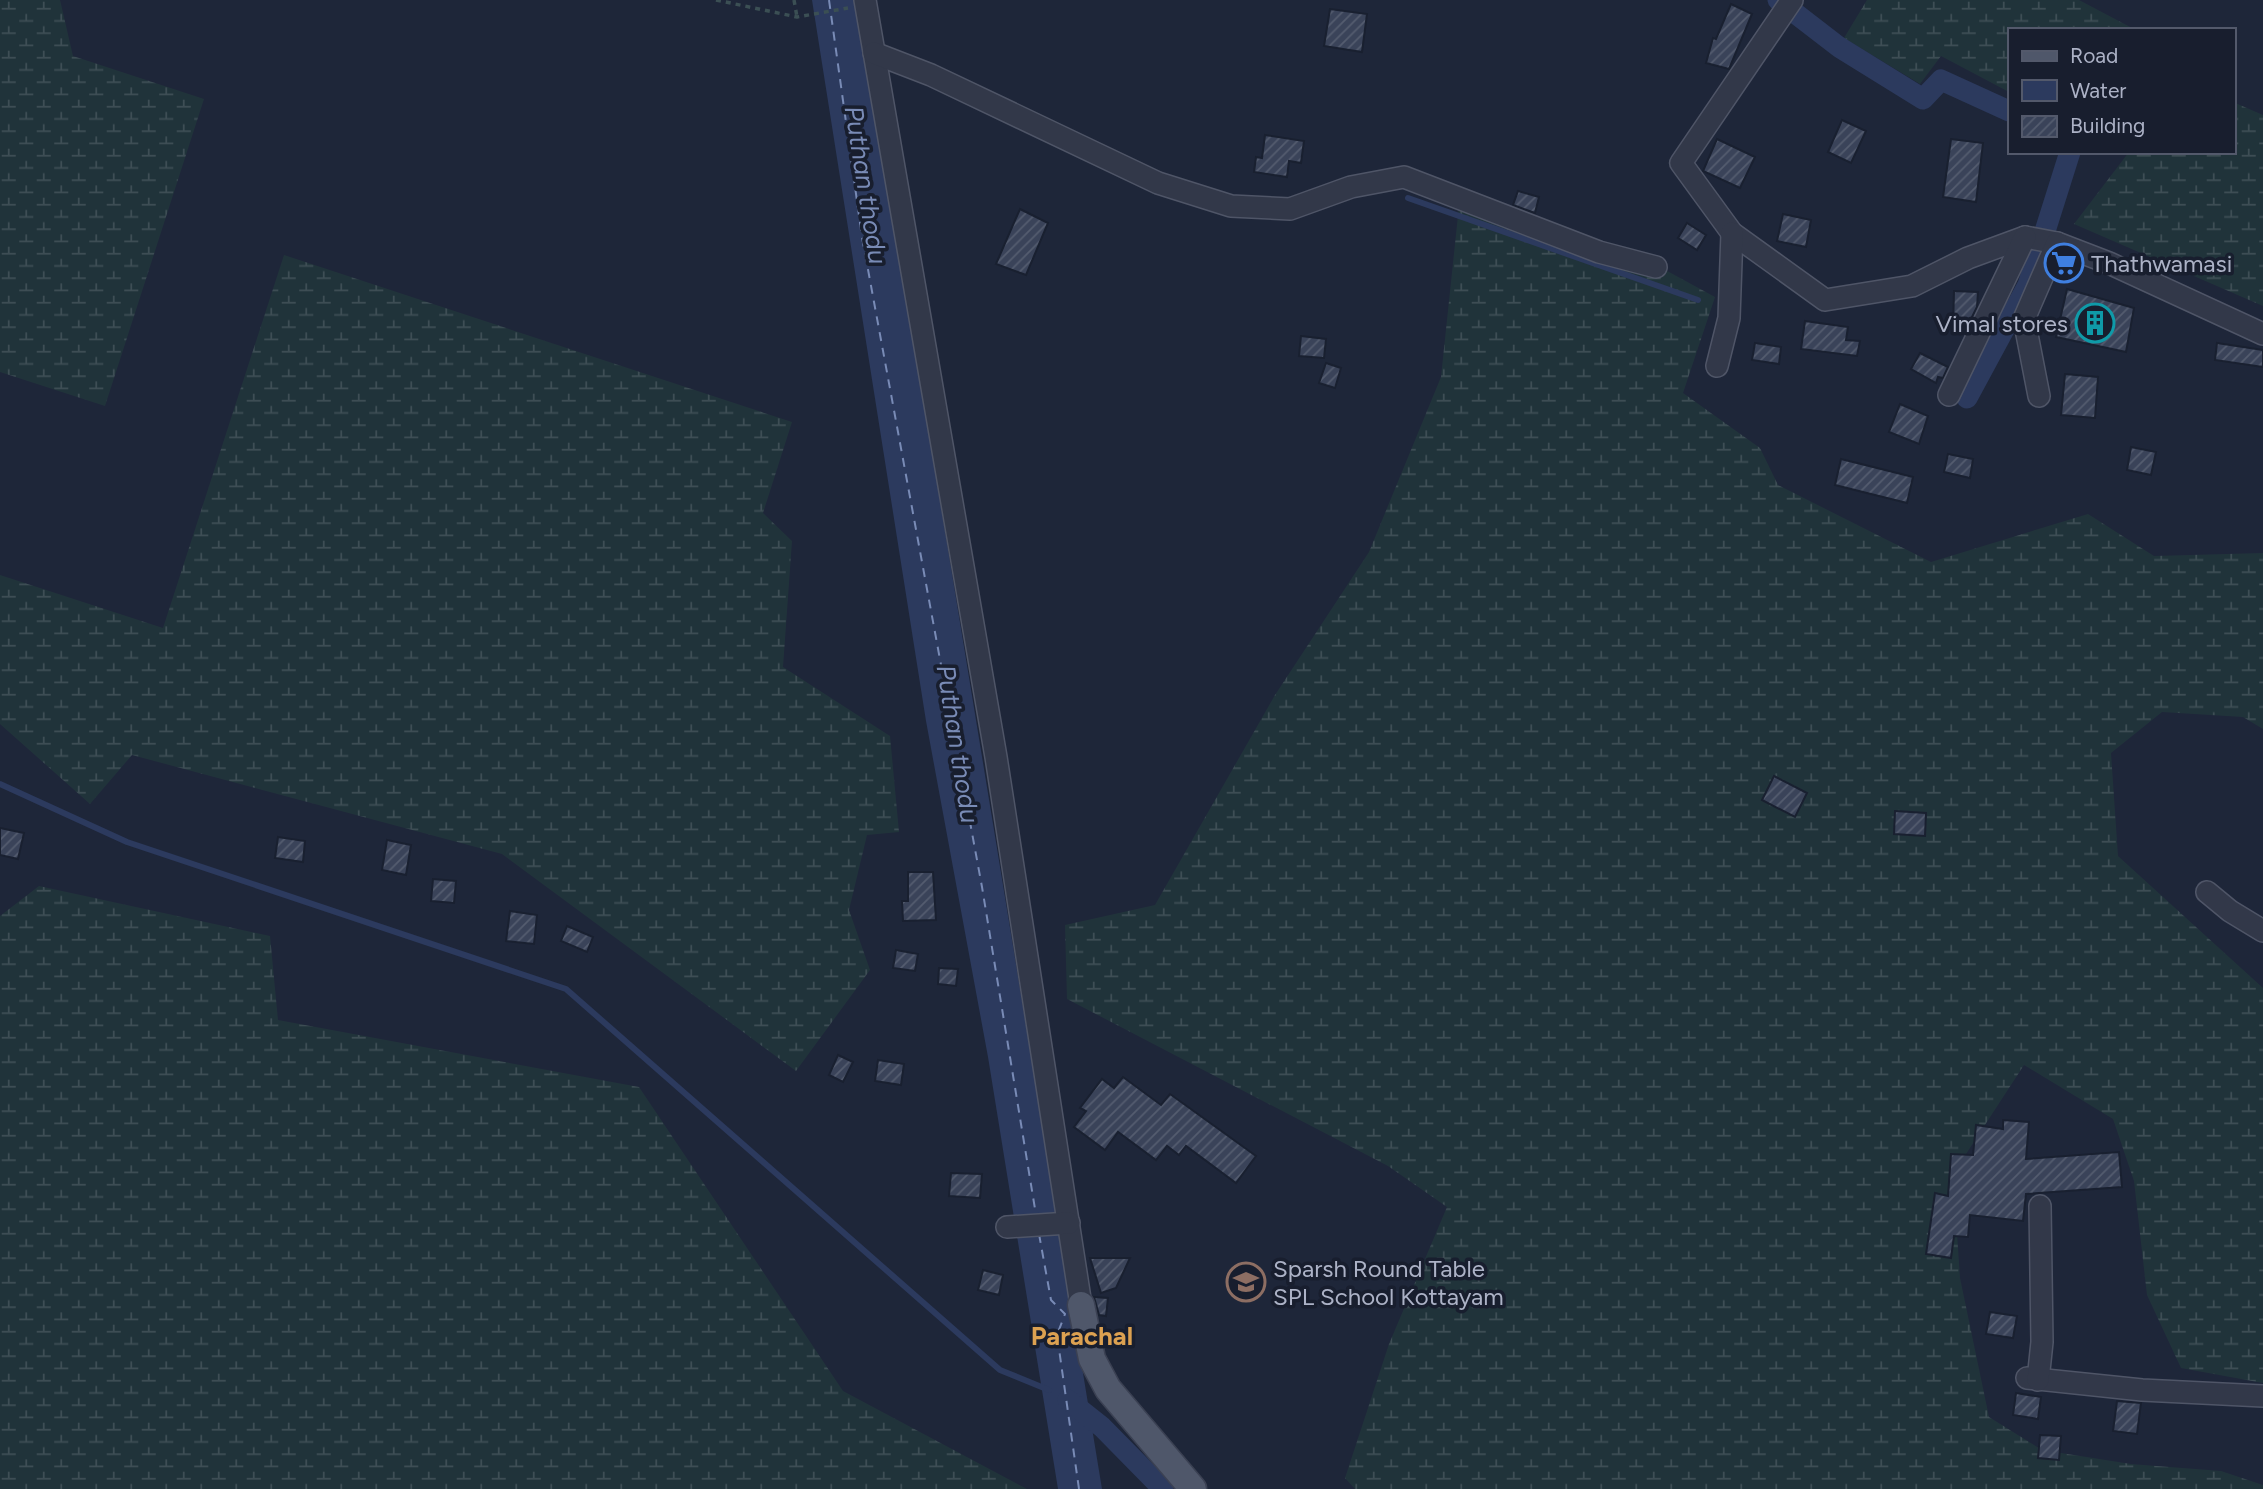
<svg xmlns="http://www.w3.org/2000/svg" width="2263" height="1489" font-family="Figtree,sans-serif">
<style>
.wetland{fill:url(#wetland-marsh)}
.water{fill:#2c3a5e}
.lines{fill:none;stroke-linecap:round;stroke-linejoin:round}
.stream{stroke:#2c3a5e;stroke-width:6}
.canal{stroke:#2c3a5e;stroke-width:21}
.ferry{stroke:#798bb6;stroke-width:2;stroke-dasharray:9 7;stroke-linecap:butt}
.building{fill:url(#building-hatch);stroke:#192030;stroke-width:2}
.minor-casing{stroke:#4f5567;stroke-width:24}
.major-casing{stroke:#3b4153;stroke-width:29}
.path{stroke:#3b4f54;stroke-width:3.5;stroke-dasharray:5 5;stroke-linecap:butt}
.minor{stroke:#323849;stroke-width:21}
.major{stroke:#4f576a;stroke-width:26}
.labels{text-anchor:middle;dominant-baseline:central;stroke-width:7;stroke-linejoin:round;paint-order:stroke}
.poi-label{font-size:24px;fill:#acb2c6;stroke:#181e2e;text-anchor:start}
.water-label{font-size:26px;font-style:italic;fill:#798bb6;stroke:#181e2e}
.neighbourhood-label{font-size:26px;font-weight:bold;fill:#dca151;stroke:#181e2e}
</style>
<defs>
<pattern id="wetland-marsh" width="20" height="14" patternUnits="userSpaceOnUse" patternTransform="scale(1.75)"><rect width="20" height="14" fill="#20333a"/><path d="M1 5h8M5 5V1M11 12h8M15 12V8" fill="none" stroke="#3e4e55"/></pattern>
<pattern id="building-hatch" width="6" height="6" patternUnits="userSpaceOnUse" patternTransform="scale(1.75)"><rect width="6" height="6" fill="#3a4359"/><path d="M-1 1l2-2M0 6l6-6M5 7l2-2" fill="none" stroke="#545c6f"/></pattern>
</defs>
<rect width="100%" height="100%" fill="#1e2639"/>
<g class="wetland">
<polygon points="0,0 60,0 73,56 204,99 105,406 0,372"/>
<polygon points="1867,0 2079,0 2134,29 2009,30 2009,92 1941,56 1920,84 1844,38"/>
<polygon points="2233,102 2263,115 2263,306 2074,224 2129,152 2233,152"/>
<polygon points="1461,187 1636,254 1715,297 1683,393 1760,448 1778,485 1931,562 2088,514 2154,556 2263,553 2263,729 2243,717 2162,712 2111,753 2118,856 2263,988 2263,1383 2181,1368 2147,1295 2134,1181 2113,1119 2024,1065 1953,1174 1960,1278 1989,1417 2042,1450 2131,1464 2221,1471 2263,1485 2263,1489 1355,1489 1345,1478 1389,1344 1447,1207 1388,1166 1067,999 1065,925 1155,905 1275,695 1369,552 1441,377"/>
<polygon points="284,255 792,422 763,513 792,541 783,667 890,736 899,832 867,835 849,910 870,970 796,1071 502,854 132,755 90,804 0,724 0,575 163,628"/>
<polygon points="39,886 270,936 278,1020 639,1087 843,1391 1027,1489 0,1489 0,916"/>
</g>
<polygon class="water" points="812,0 858,0 1102,1489 1058,1489 988,1057 926,721"/>
<g class="lines">
<g class="stream">
<polyline points="1408,198 1698,300"/>
<polyline points="0,784 127,842 566,989 1000,1370 1049,1390"/>
</g>
<g class="canal">
<polyline points="1778,0 1839,47 1923,99 1941,80 2009,111"/>
<polyline points="1967,398 2028,285 2070,152"/>
<polyline points="1068,1400 1102,1427 1163,1489"/>
</g>
<g class="ferry">
<polyline points="829,0 862,237 982,887 1036,1215"/>
<polyline points="1039,1234 1051,1300 1065,1314 1057,1335 1079,1489"/>
</g>
</g>
<g class="building">
<polygon points="1731,4 1752,14 1729,69 1706,63 1713,38 1716,39"/>
<polygon points="1330,9 1367,14 1362,52 1324,46"/>
<polygon points="1842,120 1866,131 1851,163 1828,152"/>
<polygon points="1265,135 1304,141 1301,163 1289,161 1287,177 1254,172 1256,157 1262,158"/>
<polygon points="1717,139 1755,157 1740,188 1703,171"/>
<polygon points="1951,139 1983,143 1976,202 1943,197"/>
<polygon points="1518,191 1539,197 1535,213 1513,205"/>
<polygon points="1020,209 1048,223 1026,275 996,264"/>
<polygon points="1783,214 1811,220 1806,247 1777,241"/>
<polygon points="1687,223 1706,235 1697,250 1678,238"/>
<polygon points="2067,289 2134,308 2126,352 2056,337"/>
<polygon points="1954,291 1978,292 1977,307 1966,329 1953,328"/>
<polygon points="1805,321 1848,327 1846,340 1860,341 1857,356 1801,349"/>
<polygon points="1301,336 1326,339 1324,358 1299,356"/>
<polygon points="1755,343 1781,347 1779,364 1752,360"/>
<polygon points="2217,343 2263,350 2263,367 2215,360"/>
<polygon points="1920,353 1948,367 1943,378 1938,377 1936,383 1911,369"/>
<polygon points="1326,363 1341,368 1335,388 1319,383"/>
<polygon points="2065,374 2098,377 2095,418 2061,415"/>
<polygon points="1900,404 1928,416 1919,444 1889,432"/>
<polygon points="2131,447 2156,452 2151,475 2127,470"/>
<polygon points="1948,454 1973,459 1970,478 1944,472"/>
<polygon points="1841,459 1913,477 1907,503 1835,485"/>
<polygon points="1774,776 1807,793 1795,817 1762,800"/>
<polygon points="1895,811 1926,813 1925,836 1894,834"/>
<polygon points="0,828 24,833 18,859 0,855"/>
<polygon points="278,837 305,841 303,862 275,858"/>
<polygon points="387,840 411,845 406,875 382,870"/>
<polygon points="908,872 933,872 936,920 903,921 902,901 908,901"/>
<polygon points="433,879 456,881 454,903 431,901"/>
<polygon points="510,911 537,915 534,944 506,941"/>
<polygon points="567,926 593,937 587,952 561,941"/>
<polygon points="896,950 918,954 915,971 893,968"/>
<polygon points="939,968 958,969 956,986 938,984"/>
<polygon points="838,1055 853,1062 843,1082 829,1075"/>
<polygon points="878,1060 904,1064 901,1085 875,1081"/>
<polygon points="1123,1077 1161,1105 1170,1094 1256,1156 1236,1183 1186,1146 1179,1155 1167,1146 1156,1160 1118,1132 1105,1150 1074,1127 1086,1111 1080,1108 1102,1079 1114,1088"/>
<polygon points="2003,1120 2029,1122 2026,1159 2119,1152 2122,1187 2026,1194 2023,1221 1970,1215 1968,1237 1954,1236 1951,1258 1926,1254 1935,1193 1948,1196 1951,1154 1973,1155 1976,1125 2003,1129"/>
<polygon points="951,1173 982,1174 980,1198 949,1196"/>
<polygon points="1090,1258 1130,1258 1116,1288 1101,1293"/>
<polygon points="983,1270 1003,1275 999,1295 978,1290"/>
<polygon points="1094,1297 1108,1298 1106,1316 1099,1315"/>
<polygon points="1990,1312 2017,1316 2013,1338 1986,1334"/>
<polygon points="2016,1393 2041,1397 2038,1419 2013,1415"/>
<polygon points="2117,1401 2141,1403 2137,1434 2113,1431"/>
<polygon points="2040,1435 2061,1436 2059,1460 2038,1458"/>
</g>
<g class="lines">
<defs>
<g id="minor">
<polyline points="865,0 996,757 1081,1305"/>
<polyline points="1792,0 1681,163 1732,233 1825,300 1912,286 1968,258 2025,237 2057,243 2109,263 2263,334"/>
<polyline points="874,53 931,75 1158,183 1231,206 1290,209 1351,187 1404,177 1599,252 1656,267"/>
<polyline points="1717,366 1729,318 1732,233"/>
<polyline points="1949,395 2025,237"/>
<polyline points="2039,396 2024,319 2057,243"/>
<polyline points="2207,892 2230,911 2263,931"/>
<polyline points="1007,1227 1069,1223"/>
<polyline points="2027,1378 2142,1390 2263,1396"/>
<polyline points="2038,1380 2042,1342 2040,1206"/>
</g>
<polyline id="major" points="1081,1305 1092,1359 1108,1389 1193,1489"/>
</defs>
<use href="#minor" class="minor-casing"/>
<use href="#major" class="major-casing"/>
<g class="path">
<polyline points="716,0 797,17 848,8"/>
<polyline points="794,0 797,17"/>
</g>
<use href="#minor" class="minor"/>
<use href="#major" class="major"/>
</g>
<defs>
<symbol id="supermarket-ring" viewBox="-11 -11 22 22"><circle r="9.5" fill="#181e2e" stroke="#3f7fe0" stroke-width="1.5"/><path d="M-6-5.5h2.5l.6 2H6L4.5 2H-2.5L-4.4-4H-6ZM-1.5 3.2a1.3 1.3 0 1 0 .1 0ZM3 3.2a1.3 1.3 0 1 0 .1 0Z" fill="#3f7fe0"/></symbol>
<symbol id="building-ring" viewBox="-11 -11 22 22"><circle r="9.5" fill="#181e2e" stroke="#0f9aa8" stroke-width="1.5"/><path d="M-4-6H4V6H1V3H-1V6H-4ZM-2.5-4.3h1.7v1.8h-1.7ZM.8-4.3h1.7v1.8H.8ZM-2.5-1h1.7V.8h-1.7ZM.8-1h1.7V.8H.8Z" fill="#0f9aa8"/></symbol>
<symbol id="school-ring" viewBox="-11 -11 22 22"><circle r="9.5" fill="#181e2e" stroke="#8d6e63" stroke-width="1.5"/><path d="M0-5L7-2L0 1L-7-2ZM-4 1L0 2.5L4 1V4Q0 6-4 4Z" fill="#8d6e63"/></symbol>
</defs>
<g fill-rule="evenodd">
<use href="#supermarket-ring" x="2042" y="241" width="44" height="44"/>
<use href="#building-ring" x="2073" y="301" width="44" height="44"/>
<use href="#school-ring" x="1224" y="1260" width="44" height="44"/>
</g>
<g class="labels">
<g class="poi-label">
<text x="2091" y="263">Thathwamasi</text>
<text x="2068" y="323" text-anchor="end">Vimal stores</text>
<text x="1273" y="1268">Sparsh Round Table<tspan x="1273" dy="28">SPL School Kottayam</tspan></text>
</g>
<g class="water-label">
<text transform="translate(866 185) rotate(81)">Puthan thodu</text>
<text transform="translate(958 744) rotate(81)">Puthan thodu</text>
</g>
<g class="neighbourhood-label">
<text x="1082" y="1336">Parachal</text>
</g>
</g>
<rect x="2008" y="28" width="228" height="126" fill="#181e2e" stroke="#53596b" stroke-width="2"/>
<rect x="2022" y="51" width="35" height="10" fill="#4f576a" stroke="#53596b" stroke-width="2"/>
<text x="2070" y="63" font-size="21" fill="#acb2c6">Road</text>
<rect x="2022" y="80" width="35" height="21" fill="#2c3a5e" stroke="#53596b" stroke-width="2"/>
<text x="2070" y="98" font-size="21" fill="#acb2c6">Water</text>
<rect x="2022" y="116" width="35" height="21" fill="url(#building-hatch)" stroke="#53596b" stroke-width="2"/>
<text x="2070" y="133" font-size="21" fill="#acb2c6">Building</text>
</svg>
